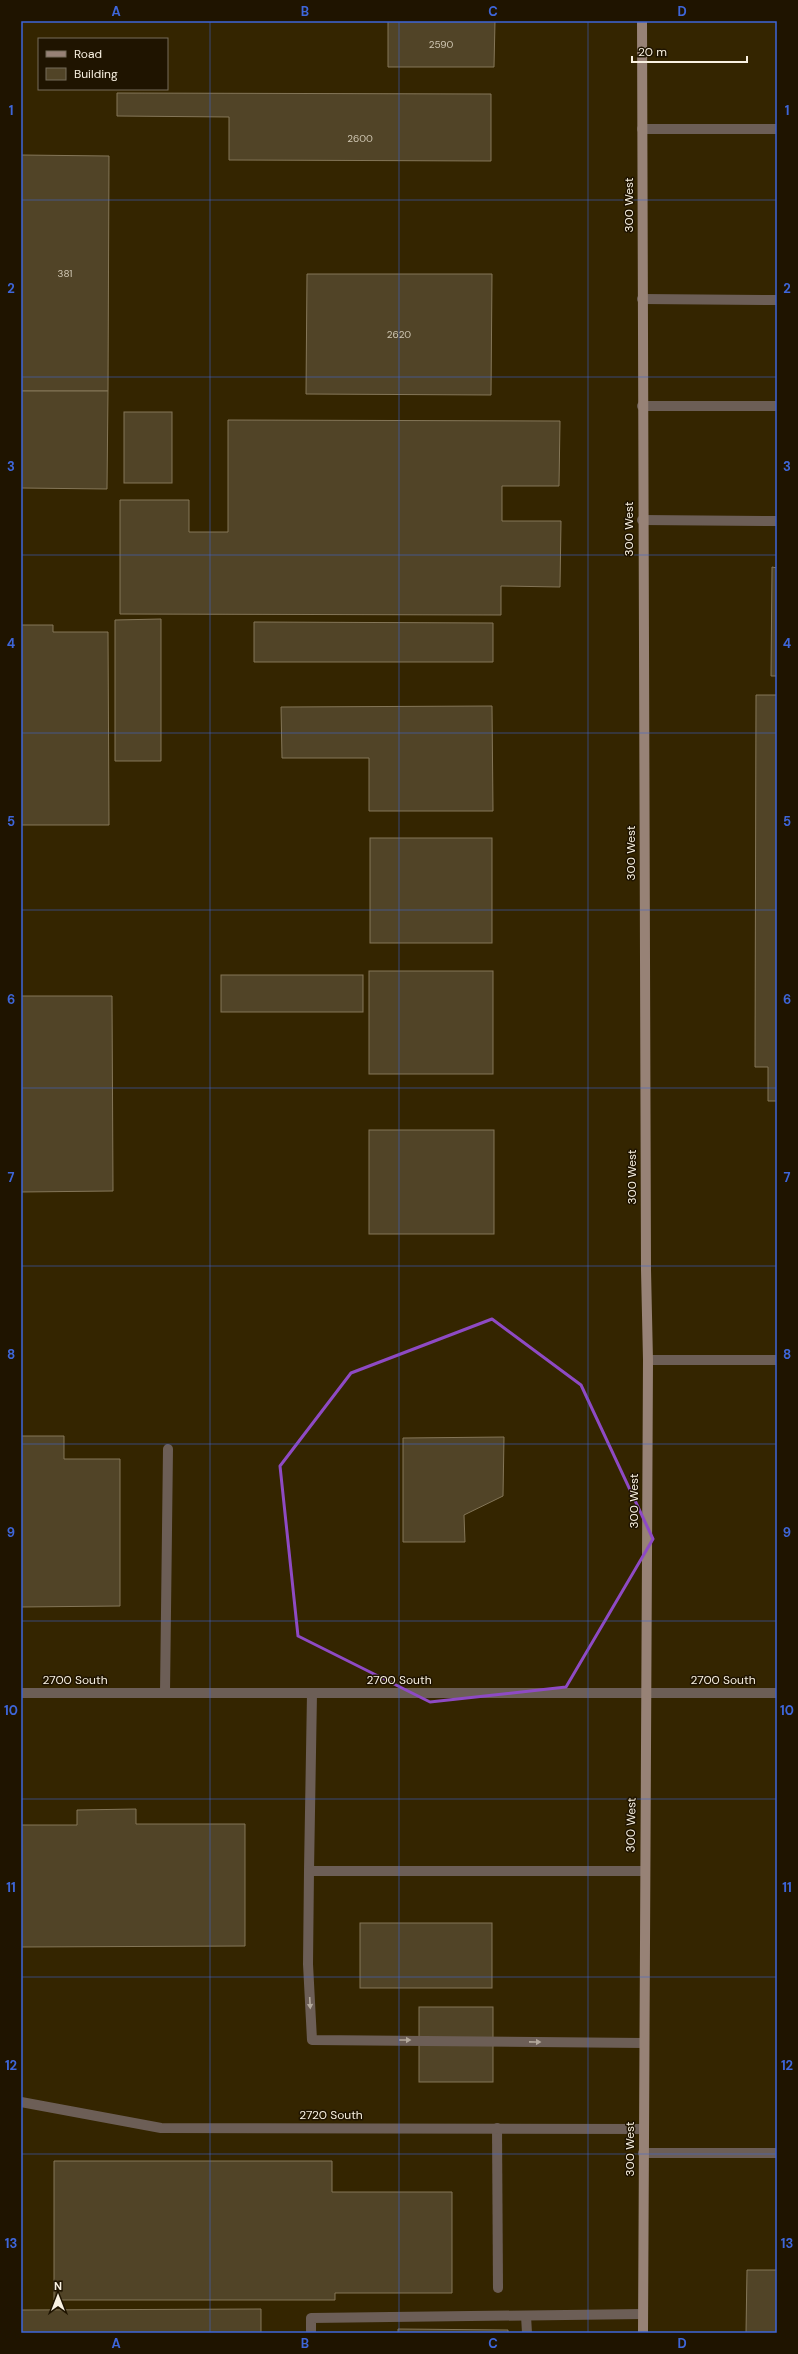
<svg xmlns="http://www.w3.org/2000/svg" width="798" height="2354" font-family="'DM Sans',sans-serif">
<style>
.built{fill:#342500;fill-rule:evenodd}
.building{fill:#514427;stroke:#847658}
.lines{fill:none;stroke-linecap:round;stroke-linejoin:round}
.service{stroke:#6c5e56;stroke-width:10}
.minor{stroke:#6c5e56;stroke-width:10}
.tertiary{stroke:#6c5e56;stroke-width:10}
.secondary{stroke:#978276;stroke-width:10}
.oneway{fill:#b2a89c}
.marked{fill:none;stroke:#8e4ac4;stroke-width:3;stroke-linejoin:round}
.grid{fill:none;stroke:#3e66d9;stroke-width:1;stroke-opacity:0.55}
.labels{text-anchor:middle;dominant-baseline:central;stroke-width:3;stroke-linejoin:round;paint-order:stroke}
.number-label{font-size:10px;fill:#cfc6b2}
.street-label{font-size:12px;fill:#f9f1e1;stroke:#1f1400}
.neatline{fill:none;stroke:#3e66d9;stroke-width:1.5}
.grid-label{font-size:13px;text-anchor:middle;font-weight:bold;fill:#3e66d9}
</style>
<rect width="100%" height="100%" fill="#291d01"/>
<path class="built" d="M 21,21 L 777,21 L 777,2333 L 21,2333 ZM 39,39 L 167,39 L 167,89 L 39,89 Z"/>
<g class="building">
<polygon points="388,21 495,21 494,67 388,67"/>
<polygon points="117,93 491,94 491,161 229,160 229,117 117,116"/>
<polygon points="21,155 109,156 108,391 21,391"/>
<polygon points="307,274 492,274 491,395 306,394"/>
<polygon points="21,391 108,391 107,489 21,488"/>
<rect x="124" y="412" width="48" height="71"/>
<polygon points="228,420 560,421 559,486 502,486 502,521 561,521 560,587 501,586 501,615 120,614 120,500 189,500 189,532 228,532"/>
<polygon points="772,567 777,568 777,676 771,676"/>
<polygon points="161,619 161,761 115,761 115,620"/>
<polygon points="254,622 493,623 493,662 254,662"/>
<polygon points="21,625 53,625 53,632 108,632 109,825 21,825"/>
<polygon points="756,695 777,695 777,1101 768,1101 768,1067 755,1067"/>
<polygon points="492,706 493,811 369,811 369,758 282,758 281,707"/>
<rect x="370" y="838" width="122" height="105"/>
<rect x="369" y="971" width="124" height="103"/>
<rect x="221" y="975" width="142" height="37"/>
<polygon points="21,996 112,996 113,1191 21,1192"/>
<rect x="369" y="1130" width="125" height="104"/>
<polygon points="21,1436 64,1436 64,1459 120,1459 120,1606 21,1607"/>
<polygon points="504,1437 503,1496 464,1515 465,1542 403,1542 403,1438"/>
<polygon points="136,1809 136,1824 245,1824 245,1946 21,1947 21,1825 77,1825 77,1810"/>
<rect x="360" y="1923" width="132" height="65"/>
<rect x="419" y="2007" width="74" height="75"/>
<polygon points="54,2161 332,2161 332,2192 452,2192 452,2293 335,2293 335,2300 54,2300"/>
<polygon points="747,2270 777,2270 777,2333 746,2333"/>
<polygon points="261,2309 261,2333 21,2333 21,2310"/>
<polygon points="398,2329 508,2330 508,2333 398,2333"/>
</g>
<g class="lines">
<g class="service">
<polyline points="642,129 777,129"/>
<polyline points="642,299 777,300"/>
<polyline points="642,406 777,406"/>
<polyline points="642,520 777,521"/>
<polyline points="648,1360 777,1360"/>
<polyline points="165,1693 168,1449"/>
<polyline points="312,1693 309,1871 644,1871"/>
<polyline points="309,1871 308,1964 312,2040 644,2043"/>
<polyline points="497,2128 498,2288"/>
<polyline points="643,2153 777,2153"/>
<polyline points="526,2316 527,2333"/>
<polyline points="311,2333 311,2318 643,2314"/>
</g>
<polyline class="minor" points="21,2102 161,2128 643,2129"/>
<polyline class="tertiary" points="21,1693 777,1693"/>
<polyline class="secondary" points="642,21 646,1270 648,1360 643,2333"/>
</g>
<defs><path id="oneway-solid" d="M-6-.8H1V-3.2L6.5 0L1 3.2V.8H-6Z"/></defs>
<g class="oneway">
<use href="#oneway-solid" transform="translate(310 2003) rotate(87)"/>
<use href="#oneway-solid" transform="translate(405 2040)"/>
<use href="#oneway-solid" transform="translate(535 2042) rotate(1)"/>
</g>
<path class="marked" d="M 492,1319 L 581,1385 L 653,1539 L 566,1687 L 430,1702 L 298,1636 L 280,1466 L 351,1373 Z"/>
<path class="grid" d="M 210,21 L 210,2333M 399,21 L 399,2333M 588,21 L 588,2333M 21,200 L 777,200M 21,377 L 777,377M 21,555 L 777,555M 21,733 L 777,733M 21,910 L 777,910M 21,1088 L 777,1088M 21,1266 L 777,1266M 21,1444 L 777,1444M 21,1621 L 777,1621M 21,1799 L 777,1799M 21,1977 L 777,1977M 21,2154 L 777,2154"/>
<g class="labels">
<g class="number-label">
<text x="441" y="44">2590</text>
<text x="360" y="138">2600</text>
<text x="65" y="273">381</text>
<text x="399" y="334">2620</text>
</g>
<g class="street-label">
<text transform="translate(629 205) rotate(-90)">300 West</text>
<text transform="translate(629 529) rotate(-90)">300 West</text>
<text transform="translate(631 853) rotate(-90)">300 West</text>
<text transform="translate(632 1177) rotate(-90)">300 West</text>
<text transform="translate(634 1501) rotate(-90)">300 West</text>
<text x="75" y="1680">2700 South</text>
<text x="399" y="1680">2700 South</text>
<text x="723" y="1680">2700 South</text>
<text transform="translate(631 1825) rotate(-89)">300 West</text>
<text x="331" y="2115">2720 South</text>
<text transform="translate(630 2149) rotate(-90)">300 West</text>
</g>
</g>
<rect width="798" height="2354" fill="none" stroke="#1f1400" stroke-width="44"/>
<rect x="38" y="38" width="130" height="52" fill="#1f1400" stroke="#766c5a"/>
<rect x="46" y="51" width="20" height="6" fill="#978276" stroke="#766c5a"/>
<text x="74" y="58" font-size="12" fill="#f9f1e1">Road</text>
<rect x="46" y="68" width="20" height="12" fill="#514427" stroke="#766c5a"/>
<text x="74" y="78" font-size="12" fill="#f9f1e1">Building</text>
<g transform="translate(58 2296)" stroke="#1f1400" stroke-width="3" paint-order="stroke">
<path d="M0-3L7 15L0 10L-7 15Z" fill="#f9f1e1"/>
<text y="-6" font-size="11" font-weight="bold" text-anchor="middle" fill="#f9f1e1">N</text>
</g>
<path d="M632 56v6h115v-6" fill="none" stroke="#f9f1e1" stroke-width="2"/>
<text x="638" y="56" font-size="12" fill="#f9f1e1" stroke="#1f1400" stroke-width="3" paint-order="stroke">20 m</text>
<rect x="22" y="22" width="754" height="2310" class="neatline"/>
<g class="grid-label">
<text x="116" y="16">A</text>
<text x="305" y="16">B</text>
<text x="493" y="16">C</text>
<text x="682" y="16">D</text>
<text x="11" y="115">1</text>
<text x="787" y="115">1</text>
<text x="11" y="293">2</text>
<text x="787" y="293">2</text>
<text x="11" y="471">3</text>
<text x="787" y="471">3</text>
<text x="11" y="648">4</text>
<text x="787" y="648">4</text>
<text x="11" y="826">5</text>
<text x="787" y="826">5</text>
<text x="11" y="1004">6</text>
<text x="787" y="1004">6</text>
<text x="11" y="1182">7</text>
<text x="787" y="1182">7</text>
<text x="11" y="1359">8</text>
<text x="787" y="1359">8</text>
<text x="11" y="1537">9</text>
<text x="787" y="1537">9</text>
<text x="11" y="1715">10</text>
<text x="787" y="1715">10</text>
<text x="11" y="1892">11</text>
<text x="787" y="1892">11</text>
<text x="11" y="2070">12</text>
<text x="787" y="2070">12</text>
<text x="11" y="2248">13</text>
<text x="787" y="2248">13</text>
<text x="116" y="2348">A</text>
<text x="305" y="2348">B</text>
<text x="493" y="2348">C</text>
<text x="682" y="2348">D</text>
</g>
</svg>
